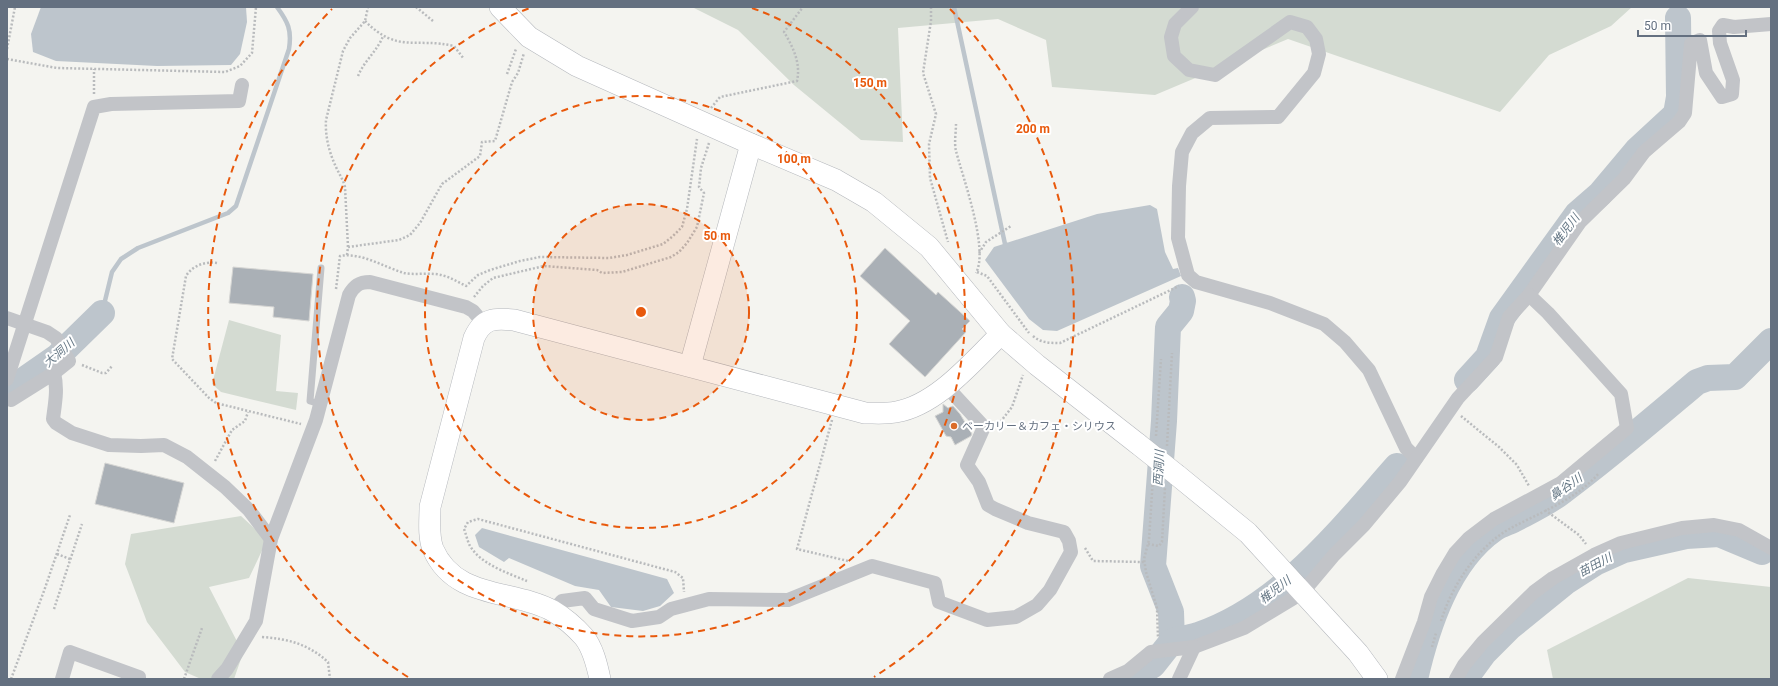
<svg xmlns="http://www.w3.org/2000/svg" width="1778" height="686" font-family="Roboto,'Noto Sans JP',sans-serif">
<style>
.green{fill:#d4dbd2}
.water{fill:#bdc5cc}
.lines{fill:none;stroke-linecap:round;stroke-linejoin:round}
.stream{stroke:#bdc5cc;stroke-width:4.5}
.river{stroke:#bdc5cc;stroke-width:26}
.building{fill:#aab0b6;stroke:#d5d5d3}
.secondary-casing{stroke:#b4b7bc;stroke-width:22}
.path{stroke:#b9bbbd;stroke-width:2.5;stroke-dasharray:2 2;stroke-linecap:butt}
.lane{stroke:#c2c4c8;stroke-width:7}
.street{stroke:#c2c4c8;stroke-width:14}
.secondary{stroke:#fff;stroke-width:21}
.secondary-bridge-casing{stroke:#b4b7bc;stroke-width:22;stroke-linecap:butt}
.secondary-bridge{stroke:#fff;stroke-width:21}
.ring{fill:none;stroke:#e8590c;stroke-width:2;stroke-dasharray:7 5}
.poi-dot{fill:#db6c29;stroke:#fff;stroke-width:1.5}
.labels{text-anchor:middle;dominant-baseline:central;stroke-width:4;stroke-linejoin:round;paint-order:stroke}
.poi-label{font-size:11px;fill:#647080;stroke:#fff;text-anchor:start}
.water-label{font-size:12px;font-style:italic;fill:#657785;stroke:#fff}
.centre{fill:#e8590c;stroke:#fff;stroke-width:2}
.ring-label{font-size:12px;text-anchor:middle;font-weight:bold;fill:#e8590c;stroke:#fff;stroke-width:4;stroke-linejoin:round;paint-order:stroke}
</style>
<rect width="100%" height="100%" fill="#f4f4f0"/>
<g class="green">
<polygon points="692,7 1632,7 1611,26 1549,55 1500,112 1288,39 1155,95 1052,87 1046,40 998,19 898,28 903,142 861,140 794,85 738,30"/>
<polygon points="229,320 281,335 276,391 298,393 296,410 221,392 212,384"/>
<polygon points="241,516 267,540 249,578 209,587 243,653 234,679 201,679 185,672 147,622 125,564 131,534"/>
<polygon points="1688,578 1771,587 1771,679 1553,679 1547,650"/>
</g>
<g class="water">
<polygon points="41,7 246,7 247,22 240,54 231,65 157,66 56,61 33,52 31,34"/>
<polygon points="1150,205 1157,209 1165,252 1173,269 1178,268 1181,276 1057,331 1043,330 1029,319 985,260 994,247 1097,214"/>
<polygon points="482,528 667,579 674,593 660,606 643,611 611,607 599,590 575,586 509,558 504,562 479,547 475,535"/>
</g>
<g class="lines">
<g class="stream">
<polyline points="954,7 1005,244 1011,247"/>
<path d="M 102,313 L 112,272 L 121,259 L 138,248 L 228,213 L 236,206 L 289,49 C 292,30 288,22 277,7"/>
</g>
<g class="river">
<polyline points="1467,380 1488,357 1502,318 1577,214 1600,194 1637,150 1676,114 1679,97 1678,18"/>
<polyline points="11,389 57,357 102,313"/>
<polyline points="1172,641 1171,612 1153,566 1164,421 1168,327 1181,311 1183,301 1182,297"/>
<path d="M 1131,679 L 1153,665 L 1172,641 C 1180,639 1190,638 1198,635 C 1281,607 1341,529 1397,466"/>
<path d="M 1415,679 C 1427,627 1448,561 1494,529 C 1500,525 1507,523 1513,520 C 1530,511 1548,503 1563,491 C 1609,457 1653,419 1697,382 L 1708,378 L 1735,377 L 1771,341"/>
<polyline points="1465,679 1484,653 1509,628 1567,581 1595,563 1624,550 1686,536 1719,534 1762,552"/>
</g>
</g>
<g class="building">
<polygon points="885,248 936,295 938,292 970,321 962,329 966,332 925,377 889,344 910,321 860,276"/>
<polygon points="233,267 313,274 309,321 273,317 274,307 229,303"/>
<polygon points="943,404 948,408 953,406 960,414 972,434 971,436 955,445 951,437 946,436 935,416 943,412"/>
<polygon points="105,463 184,483 174,523 95,504"/>
</g>
<g class="lines">
<defs>
<g id="secondary">
<polyline points="500,7 529,37 577,66 751,144 836,180 874,202 929,247 1001,334 1037,365 1138,444"/>
<polyline points="690,366 751,144"/>
<polyline points="1177,475 1248,533 1358,653 1377,679"/>
<path d="M 600,679 C 597,665 593,648 584,637 C 576,628 563,617 553,611 C 513,589 455,600 433,549 C 428,536 430,520 430,507 L 474,338 C 483,318 494,318 514,320 L 865,413 C 875,413 886,414 896,412 C 937,405 972,362 1001,334"/>
</g>
</defs>
<use href="#secondary" class="secondary-casing"/>
<g class="path">
<polyline points="416,7 433,21"/>
<polyline points="931,7 931,21 923,73 936,114 929,144 930,178 948,242"/>
<path d="M 365,21 C 398,54 415,37 454,46 L 464,59"/>
<polyline points="7,49 15,7"/>
<polyline points="7,59 57,68 225,72 240,66 252,53 256,7"/>
<polyline points="507,74 516,49"/>
<path d="M 358,76 C 364,61 378,50 383,36"/>
<polyline points="94,94 94,69"/>
<path d="M 711,108 L 720,97 L 797,81 C 801,63 793,47 784,32 L 803,7"/>
<path d="M 956,124 C 956,132 954,143 956,151 C 963,178 989,249 976,273"/>
<path d="M 348,247 L 345,187 C 343,179 339,174 336,167 C 329,152 325,136 326,120 L 343,51 L 350,38 L 365,21 L 368,7"/>
<polyline points="979,253 986,242 1011,226"/>
<polyline points="347,255 348,247 399,240 410,235 420,223 442,184 480,156 482,142 495,141 512,82 518,73 524,53"/>
<path d="M 217,263 C 205,261 192,266 186,276 L 172,359 L 209,398 L 216,403 L 301,424"/>
<polyline points="977,272 987,276 1029,333"/>
<path d="M 336,289 L 340,256 C 361,252 384,267 404,273 C 414,275 425,273 435,274 C 447,275 456,281 466,286 L 478,275 L 490,270 L 520,261 L 540,257 L 609,258 L 627,255 L 663,244 L 673,236 L 682,227 L 687,209 L 697,139"/>
<polyline points="474,297 483,286 493,278 544,266 597,270 602,273 622,272 671,257 679,252 687,243 697,227 704,193 699,187 701,168 709,143"/>
<path d="M 1033,336 C 1041,343 1050,343 1060,343 L 1179,286"/>
<polyline points="82,365 102,373 106,373 112,366"/>
<polyline points="1461,416 1499,447 1517,465 1529,486"/>
<polyline points="832,420 797,549 848,561"/>
<polyline points="998,425 1012,407 1023,375"/>
<polyline points="1156,436 1161,359"/>
<polyline points="1167,446 1172,353"/>
<polyline points="215,461 232,430 245,421 248,412"/>
<polyline points="1153,477 1149,540 1144,559 1146,572 1157,608 1158,638"/>
<polyline points="1545,510 1579,535 1586,544"/>
<polyline points="1148,544 1159,546 1162,542 1165,487"/>
<polyline points="1085,548 1093,561 1144,562"/>
<polyline points="57,554 70,559"/>
<path d="M 527,581 C 508,573 479,564 469,544 C 467,539 466,534 464,529 L 468,522 L 478,519 L 675,572 L 683,578 L 684,592"/>
<polyline points="54,609 82,524"/>
<path d="M 1441,621 C 1452,585 1478,546 1511,528 C 1541,512 1577,499 1599,473"/>
<path d="M 262,637 C 289,639 308,644 328,662 L 330,679"/>
<polyline points="1432,647 1436,633"/>
<polyline points="11,679 44,591 70,515"/>
<polyline points="184,679 202,628"/>
</g>
<polyline class="lane" points="320,404 310,401 321,268"/>
<g class="street">
<polyline points="1192,7 1175,24 1171,37 1174,56 1189,70 1215,75 1290,22 1307,27 1316,39 1319,54 1314,73 1278,117 1210,118 1192,133 1182,152 1179,186 1178,238 1188,275 1196,282 1270,303 1324,324 1345,342 1369,370 1406,448 1416,458"/>
<polyline points="7,318 47,332 56,338 69,361 54,373"/>
<polyline points="7,379 94,107 111,104 239,101 242,85"/>
<path d="M 11,400 L 54,373 C 58,389 55,403 53,419 L 56,423 L 72,433 L 109,445 L 141,446 L 164,445 L 187,457 L 225,487 L 249,510 L 271,539"/>
<polyline points="553,611 562,601 585,598 594,609 632,621 659,617 671,609 709,599 788,600 872,566 935,583 939,602 987,620 1016,617 1037,605 1050,590 1071,552 1069,541 1064,532 1028,523 995,509 988,505 979,482 967,465 984,427 946,386"/>
<polyline points="62,679 70,652 139,677 139,679"/>
<path d="M 218,679 L 227,669 L 256,621 L 271,539 L 316,420 L 349,295 C 354,286 359,282 370,282 L 466,307 L 473,311 L 484,324"/>
<polyline points="1110,679 1128,671 1151,652 1194,647 1244,628 1302,593 1334,555 1364,525 1400,482 1458,398 1496,357 1509,317 1529,295 1580,222 1624,179 1644,152 1679,122 1685,113 1691,44 1700,40 1706,73 1722,97 1732,94 1733,80 1720,43 1719,31 1723,25 1734,27 1771,24"/>
<polyline points="1179,679 1194,647"/>
<polyline points="1402,679 1424,622 1431,597 1443,573 1455,553 1469,538 1494,519 1561,483 1627,428 1621,394 1548,313 1529,295"/>
<polyline points="1456,679 1464,665 1483,642 1534,592 1553,578 1594,555 1621,543 1682,528 1714,525 1739,530 1771,548"/>
</g>
<use href="#secondary" class="secondary"/>
<defs>
<polyline id="secondary-bridge" points="1138,444 1177,475"/>
</defs>
<use href="#secondary-bridge" class="secondary-bridge-casing"/>
<use href="#secondary-bridge" class="secondary-bridge"/>
</g>
<circle cx="641" cy="312" r="108" fill="#e8590c" fill-opacity=".12"/>
<g class="ring">
<circle cx="641" cy="312" r="108"/>
<circle cx="641" cy="312" r="216"/>
<path d="M752 8A324 324 0 1 1 530 8"/>
<path d="M408 677A433 433 0 0 1 332 9M950 9A433 433 0 0 1 874 677"/>
</g>
<circle class="poi-dot" cx="954" cy="426" r="4"/>
<g class="labels">
<g class="poi-label">
<text x="962" y="426">ベーカリー＆カフェ・シリウス</text>
</g>
<g class="water-label">
<text transform="translate(1566 230) rotate(-53)">椎児川</text>
<text transform="translate(59 353) rotate(-41)">大洞川</text>
<text transform="translate(1159 468) rotate(-87)">西洞川</text>
<text transform="translate(1566 487) rotate(-35)">鼻谷川</text>
<text transform="translate(1595 565) rotate(-28)">苗田川</text>
<text transform="translate(1275 590) rotate(-38)">椎児川</text>
</g>
</g>
<circle cx="641" cy="312" r="6" class="centre"/>
<g class="ring-label">
<text x="870" y="87">150 m</text>
<text x="1033" y="133">200 m</text>
<text x="794" y="163">100 m</text>
<text x="717" y="240">50 m</text>
</g>
<rect width="1778" height="686" fill="none" stroke="#647080" stroke-width="16"/>
<path d="M1638 30v6h108v-6" fill="none" stroke="#647080" stroke-width="2"/>
<text x="1644" y="30" font-size="12" fill="#647080" stroke="#ffffff" stroke-width="3" paint-order="stroke">50 m</text>
</svg>
